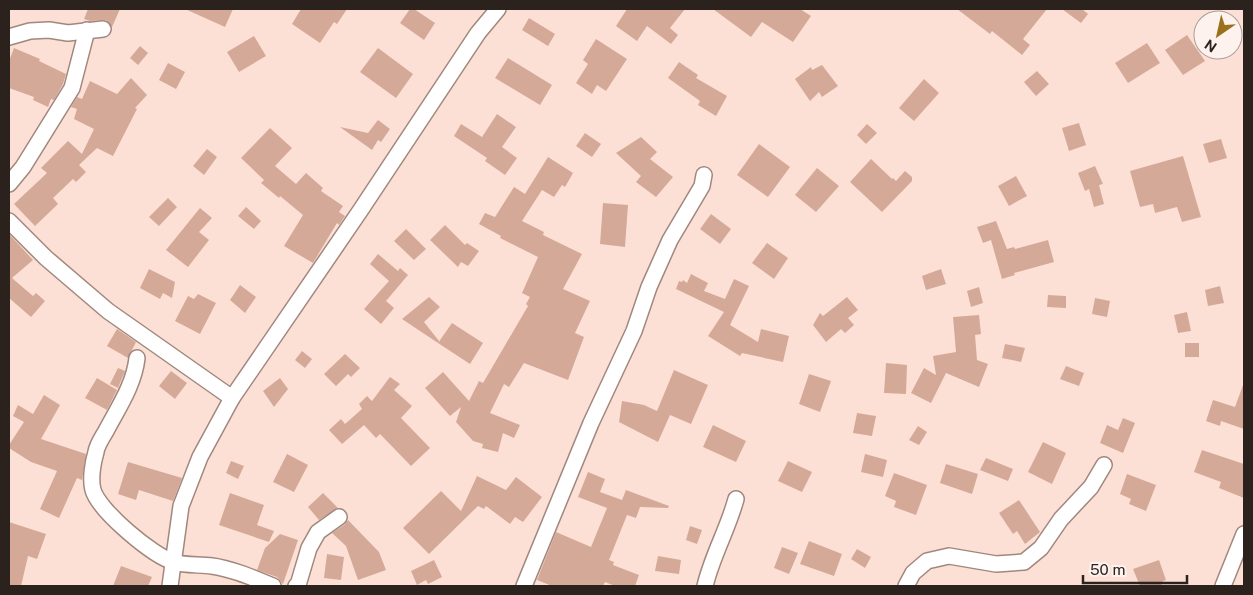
<svg xmlns="http://www.w3.org/2000/svg" width="1253" height="595" font-family="'Public Sans',sans-serif">
<style>
.building{fill:#d5a998}
.lines{fill:none;stroke-linecap:round;stroke-linejoin:round}
.minor-casing{stroke:#a1877d;stroke-width:18}
.minor{stroke:#fff;stroke-width:15}
</style>
<rect width="100%" height="100%" fill="#fde0d5"/>
<g class="building">
<polygon points="88,9 120,9 112,27 106,20 90,21 84,19"/>
<polygon points="185,9 233,9 225,27"/>
<polygon points="301,9 347,9 337,24 334,22 320,43 292,24"/>
<polygon points="410,9 414,9 435,23 424,40 400,23"/>
<polygon points="627,9 685,9 670,28 678,35 671,44 647,26 637,41 616,26"/>
<polygon points="713,9 800,9 811,16 793,42 762,22 751,37"/>
<polygon points="957,9 1047,9 1023,39 1030,45 1022,55 992,31 990,34"/>
<polygon points="1062,9 1082,9 1088,14 1081,23"/>
<polygon points="529,18 555,34 548,46 522,30"/>
<polygon points="1187,35 1205,61 1183,75 1165,50"/>
<polygon points="254,36 266,56 239,72 227,52"/>
<polygon points="596,39 627,59 606,91 597,85 592,94 576,83 588,64 583,60"/>
<polygon points="1147,43 1160,63 1128,83 1115,63"/>
<polygon points="140,46 148,53 138,65 130,58"/>
<polygon points="14,48 40,59 39,61 66,74 63,84 54,100 51,99 48,107 33,100 34,97 9,88 9,61"/>
<polygon points="378,48 413,74 396,98 360,72"/>
<polygon points="508,58 552,85 540,105 495,78"/>
<polygon points="679,62 698,75 696,78 727,96 716,116 698,105 700,101 668,78"/>
<polygon points="168,63 185,72 176,89 159,80"/>
<polygon points="822,65 838,86 822,97 819,92 810,101 795,79 811,67 812,70"/>
<polygon points="1037,71 1049,84 1036,96 1024,82"/>
<polygon points="131,78 147,95 135,108 137,109 113,156 97,148 79,165 86,172 76,182 73,179 53,198 58,204 35,226 14,204 47,173 41,168 68,141 82,154 94,129 74,119 77,109 71,107 77,97 82,99 90,81 117,94"/>
<polygon points="924,79 939,93 914,121 899,108"/>
<polygon points="497,114 516,127 502,147 517,158 505,175 485,161 487,158 454,136 461,124 482,137"/>
<polygon points="378,120 390,129 381,142 378,140 372,150 340,127 368,133"/>
<polygon points="1079,123 1086,145 1069,151 1062,128"/>
<polygon points="867,124 877,133 866,144 857,135"/>
<polygon points="270,128 292,148 275,166 296,184 306,173 323,188 321,191 343,206 339,212 345,216 339,225 337,223 313,263 284,246 303,215 280,196 279,198 261,183 264,180 241,158"/>
<polygon points="585,133 601,144 592,157 576,146"/>
<polygon points="641,137 657,152 650,159 673,177 656,197 636,182 641,176 616,153"/>
<polygon points="1221,139 1227,158 1209,163 1203,144"/>
<polygon points="759,144 790,167 768,197 737,175"/>
<polygon points="207,149 217,157 204,175 193,166"/>
<polygon points="1183,156 1201,217 1182,222 1177,207 1155,213 1153,204 1140,207 1130,171"/>
<polygon points="548,157 573,173 565,187 562,185 554,197 542,190 522,221 544,232 543,235 582,254 563,289 590,301 575,333 584,337 568,380 524,363 509,387 504,384 490,413 520,425 514,438 503,433 498,452 482,448 483,444 473,441 456,422 461,407 450,416 425,388 443,372 469,401 479,381 483,383 528,306 526,304 530,297 522,293 538,257 500,238 501,236 479,224 485,213 495,217 514,187 525,194"/>
<polygon points="871,159 892,179 893,178 896,181 905,171 912,177 912,181 882,212 850,182"/>
<polygon points="1095,166 1103,184 1099,185 1104,204 1094,207 1089,189 1085,191 1078,173"/>
<polygon points="817,168 839,186 816,212 795,195"/>
<polygon points="1016,176 1027,196 1009,206 998,186"/>
<polygon points="168,198 177,207 159,226 149,217"/>
<polygon points="603,203 628,205 625,247 600,244"/>
<polygon points="246,207 261,221 254,229 238,216"/>
<polygon points="200,208 212,218 199,232 209,240 188,267 166,250"/>
<polygon points="711,214 731,229 720,244 700,229"/>
<polygon points="996,221 1007,249 1014,247 1015,249 1048,240 1054,262 1014,273 1015,275 1002,279 991,240 983,243 977,227"/>
<polygon points="445,225 465,245 467,243 479,251 468,266 461,262 458,267 430,240"/>
<polygon points="406,229 426,249 414,260 394,241"/>
<polygon points="9,234 33,260 12,278 33,296 36,293 45,301 31,317 9,298"/>
<polygon points="767,243 788,258 774,279 752,263"/>
<polygon points="378,254 398,271 400,268 408,275 386,301 394,308 381,324 364,309 389,281 370,264"/>
<polygon points="149,269 175,282 172,298 163,293 160,299 140,288"/>
<polygon points="941,269 946,284 926,290 922,276"/>
<polygon points="691,274 708,283 704,291 725,299 734,279 749,286 730,325 758,342 761,329 789,336 783,362 742,353 740,356 708,336 724,312 676,289 679,281 682,282 683,280 687,283"/>
<polygon points="240,285 256,297 245,313 230,300"/>
<polygon points="1220,286 1224,303 1208,306 1205,290"/>
<polygon points="979,287 983,303 971,307 967,291"/>
<polygon points="198,294 216,303 200,334 175,321 188,296 194,299"/>
<polygon points="1048,295 1066,296 1066,308 1047,307"/>
<polygon points="429,297 440,307 424,322 439,341 438,343 402,319"/>
<polygon points="847,297 858,310 848,318 854,325 845,333 841,329 826,342 813,325 820,313 823,316"/>
<polygon points="1095,298 1110,301 1107,317 1092,314"/>
<polygon points="1187,312 1191,331 1178,333 1174,315"/>
<polygon points="979,315 981,334 975,335 977,360 988,364 979,387 946,373 931,403 911,393 924,368 936,375 933,356 956,352 953,317"/>
<polygon points="452,323 483,343 470,364 438,343"/>
<polygon points="117,329 136,342 128,358 107,346"/>
<rect x="1185" y="343" width="14" height="14"/>
<polygon points="1005,344 1025,348 1021,362 1002,358"/>
<polygon points="302,351 312,359 305,368 295,360"/>
<polygon points="345,354 360,368 351,377 348,374 336,386 324,374"/>
<polygon points="886,363 907,365 906,394 884,393"/>
<polygon points="1066,366 1084,373 1079,386 1060,379"/>
<polygon points="118,368 125,371 118,388 110,384"/>
<polygon points="674,370 708,385 691,424 670,415 658,442 619,422 622,401 644,405 657,411"/>
<polygon points="171,371 187,383 175,399 159,386"/>
<polygon points="809,374 831,381 820,412 799,404"/>
<polygon points="390,377 400,384 394,390 412,406 401,418 430,448 411,466 380,434 376,438 364,425 342,444 329,430 341,419 345,424 362,409 359,404 367,396 372,401"/>
<polygon points="97,378 117,390 107,410 85,398"/>
<polygon points="280,378 288,389 274,407 263,391"/>
<polygon points="1243,385 1244,386 1244,429 1221,421 1220,426 1206,421 1213,400 1235,407"/>
<polygon points="44,395 60,405 41,439 86,454 82,480 77,478 59,518 40,509 57,471 31,462 9,448 9,445 24,422 13,416 18,405 33,414"/>
<polygon points="857,413 876,416 872,436 853,433"/>
<polygon points="1123,418 1135,423 1123,453 1100,443 1107,425 1118,430"/>
<polygon points="713,425 746,441 736,462 703,447"/>
<polygon points="918,426 927,432 919,445 909,440"/>
<polygon points="1043,442 1066,453 1052,484 1028,472"/>
<polygon points="1202,450 1244,464 1244,498 1219,488 1221,482 1194,472"/>
<polygon points="287,454 308,465 294,492 273,482"/>
<polygon points="865,454 887,460 883,477 861,472"/>
<polygon points="986,458 1013,469 1008,481 980,470"/>
<polygon points="231,461 244,466 238,479 226,473"/>
<polygon points="788,461 812,472 802,492 778,481"/>
<polygon points="128,462 182,478 173,501 139,490 136,500 118,494"/>
<polygon points="946,464 978,474 972,494 940,483"/>
<polygon points="588,472 605,479 600,492 622,500 626,490 669,506 668,508 640,507 636,518 627,515 609,560 614,562 613,565 639,575 635,586 615,586 605,582 603,586 552,586 537,580 556,532 591,547 607,508 578,497"/>
<polygon points="894,473 927,485 916,515 894,507 896,501 885,496"/>
<polygon points="1127,474 1156,485 1146,511 1129,504 1131,499 1120,494"/>
<polygon points="477,476 506,490 516,477 542,497 523,522 515,517 510,524 486,506 484,509 478,506 429,554 403,528 441,491 461,511"/>
<polygon points="230,493 264,505 257,525 274,531 269,542 219,525"/>
<polygon points="323,493 338,508 319,520 308,507"/>
<polygon points="1019,500 1040,532 1025,544 1017,531 1013,534 999,513"/>
<polygon points="348,520 379,552 386,570 358,580 346,546 332,533 344,525"/>
<polygon points="9,522 46,534 37,559 28,556 21,586 9,586"/>
<polygon points="690,526 702,530 697,544 686,540"/>
<polygon points="280,534 298,540 283,584 277,577 257,570 265,548"/>
<polygon points="809,541 842,554 834,576 800,564"/>
<polygon points="782,547 798,553 789,574 774,568"/>
<polygon points="857,549 871,557 865,568 851,559"/>
<polygon points="327,554 344,557 341,580 324,578"/>
<polygon points="658,556 681,560 679,574 655,571"/>
<polygon points="434,560 442,577 428,584 426,580 417,585 411,571"/>
<polygon points="1159,560 1166,580 1163,581 1161,586 1140,586 1133,569"/>
<polygon points="121,566 152,577 148,586 113,586"/>
</g>
<g class="lines">
<defs>
<g id="minor">
<polyline points="9,37 30,31 49,30 68,33 103,29"/>
<polyline points="9,184 23,167 72,88 87,30"/>
<polyline points="9,221 46,258 108,311 232,398"/>
<path d="M 137,358 C 134,385 118,408 106,431 C 102,438 97,445 96,452 C 93,462 90,479 93,490 C 99,511 153,556 174,562 C 186,566 200,564 212,566 C 233,569 253,578 273,586"/>
<polyline points="170,586 181,506 200,457 232,398 360,211 478,33 498,9"/>
<polyline points="296,586 298,585 309,548 318,532 339,517"/>
<polyline points="524,586 591,423 634,331 649,287 670,240 702,186 704,175"/>
<path d="M 705,586 C 712,556 728,529 736,499"/>
<polyline points="906,586 913,573 927,561 949,556 996,564 1024,562 1041,548 1061,519 1091,487 1104,465"/>
<polyline points="1223,586 1244,534"/>
</g>
</defs>
<use href="#minor" class="minor-casing"/>
<use href="#minor" class="minor"/>
</g>
<rect width="1253" height="595" fill="none" stroke="#2b211d" stroke-width="20"/>
<g transform="translate(1218 35) rotate(214)"><circle r="24" fill="#fdf2ed" stroke="#a99e9a"/>
<path d="M0-4L9 19L0 12L-9 19Z" fill="#99701d"/>
<text y="-8" font-size="14" font-weight="bold" text-anchor="middle" fill="#2b211d">N</text>
</g>
<path d="M1083 575v8h104v-8" fill="none" stroke="#2b211d" stroke-width="2.5"/>
<text x="1090" y="575" font-size="15" fill="#2b211d" stroke="#fdf2ed" stroke-width="4" paint-order="stroke">50 m</text>
</svg>
